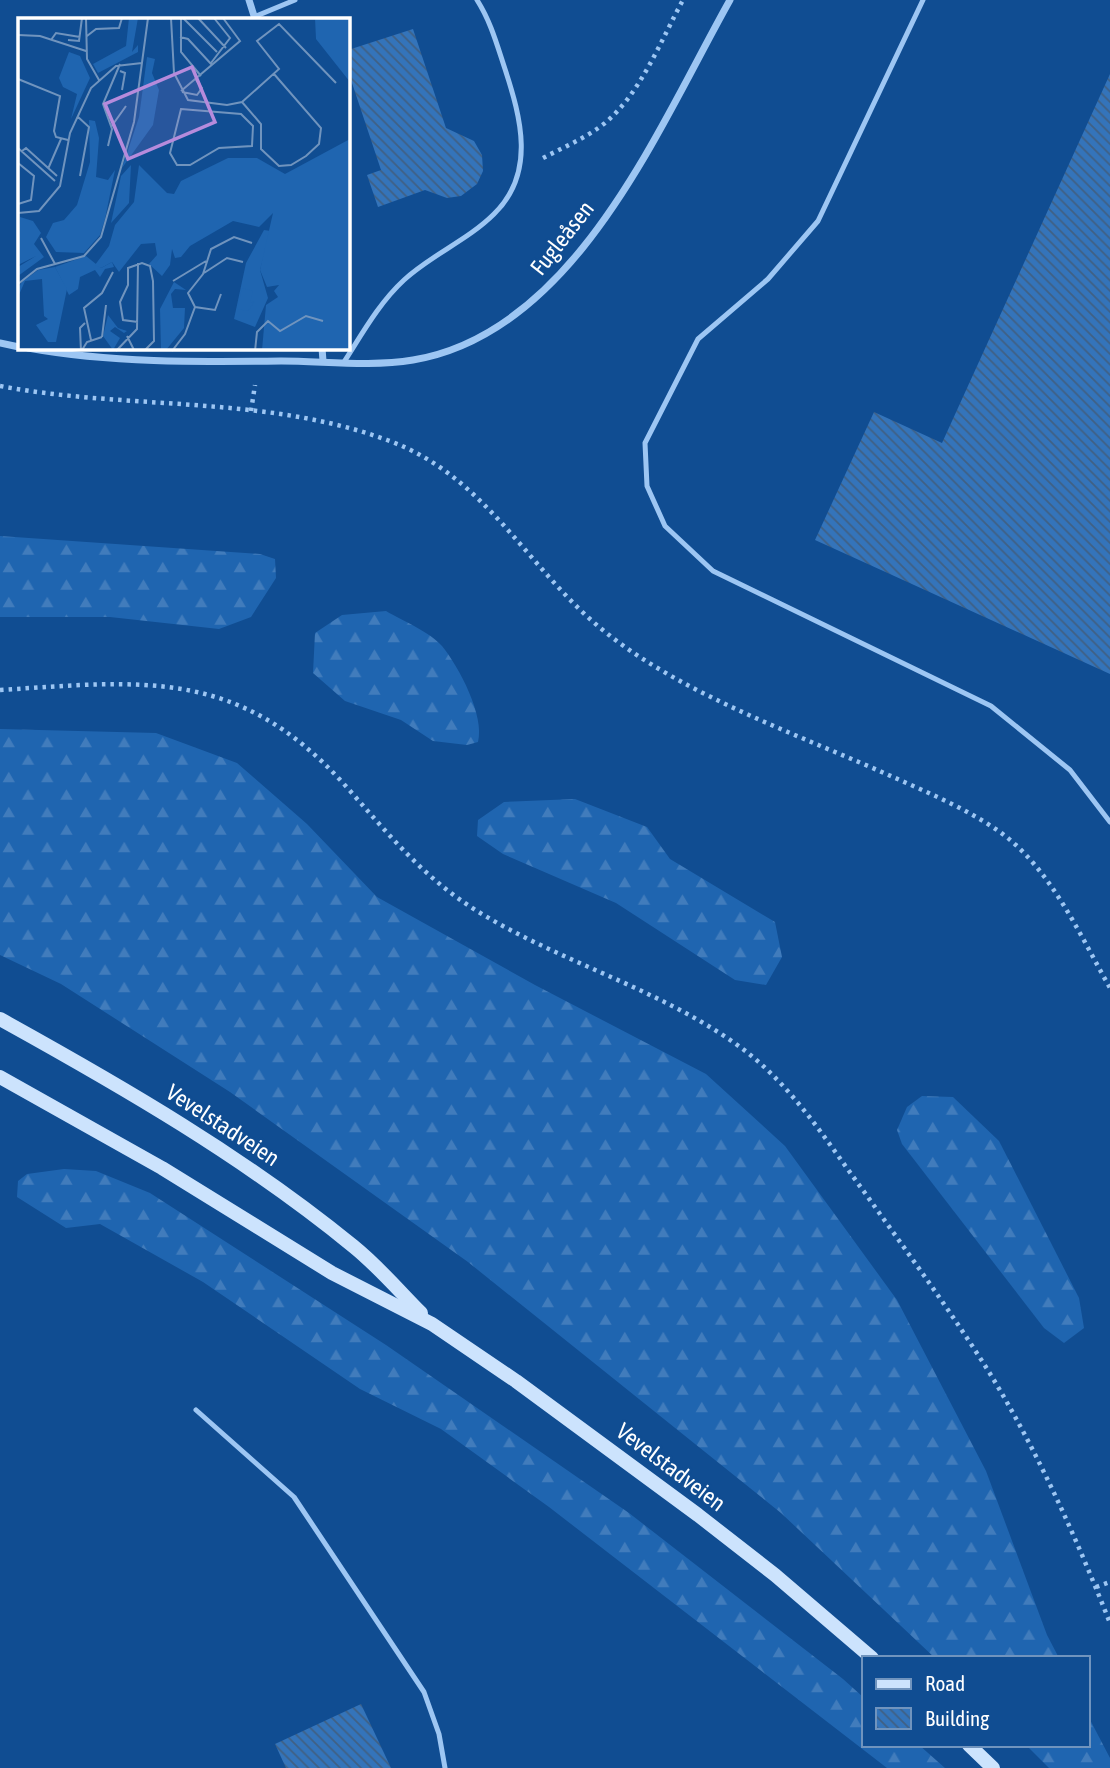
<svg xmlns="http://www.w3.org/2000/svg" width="1110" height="1768" font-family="'Asap Condensed',sans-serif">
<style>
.forest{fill:url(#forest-firs)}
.building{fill:url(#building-back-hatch)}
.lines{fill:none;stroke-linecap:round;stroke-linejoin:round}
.path{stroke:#9dc6f3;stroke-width:4.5;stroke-dasharray:3.5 5;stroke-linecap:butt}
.service{stroke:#9dc6f3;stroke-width:5}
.minor{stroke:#9dc6f3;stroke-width:7}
.secondary{stroke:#cce3fd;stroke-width:14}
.labels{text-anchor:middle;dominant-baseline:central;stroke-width:5;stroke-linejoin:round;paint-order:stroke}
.street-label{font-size:23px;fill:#fff;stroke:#104d92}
.inset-road{fill:none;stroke:#7094be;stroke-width:2}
.view{fill:#b68bdc;fill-opacity:0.15;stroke:#b68bdc;stroke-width:3.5}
.inset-edge{fill:none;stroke:#fff;stroke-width:3.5}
</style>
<defs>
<pattern id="forest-firs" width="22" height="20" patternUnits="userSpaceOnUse" patternTransform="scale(1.75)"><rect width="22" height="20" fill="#1f65b0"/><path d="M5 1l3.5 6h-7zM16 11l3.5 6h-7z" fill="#417cbc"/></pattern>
<pattern id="building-back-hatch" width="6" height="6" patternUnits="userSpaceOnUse" patternTransform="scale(1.75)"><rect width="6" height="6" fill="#3474ba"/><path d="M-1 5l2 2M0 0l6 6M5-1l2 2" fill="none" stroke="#406083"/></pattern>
</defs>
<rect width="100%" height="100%" fill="#104d92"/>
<g class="forest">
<polygon points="0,536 260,554 275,559 276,578 251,617 219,629 110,617 0,617"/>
<path d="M 386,611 C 403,621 430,632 442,646 C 459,667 485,716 478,742 L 467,745 L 433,741 L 401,720 L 345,701 L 313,673 L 315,633 L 342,615 Z"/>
<polygon points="0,729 156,733 237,763 307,824 377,897 535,985 706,1074 785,1146 897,1300 986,1471 1047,1635 1059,1658 935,1658 781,1513 468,1262 230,1092 61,984 0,955"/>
<polygon points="575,799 647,827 670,859 775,922 782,957 766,985 735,980 616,903 503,854 477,836 478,820 504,802"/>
<polygon points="922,1096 953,1097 999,1141 1079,1298 1084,1328 1064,1343 1044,1328 902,1144 897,1130 907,1107"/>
<polygon points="64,1169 96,1171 150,1193 386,1345 629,1513 843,1679 863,1697 863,1745 919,1745 945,1768 887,1768 549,1507 441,1429 360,1389 203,1282 100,1224 66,1228 17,1197 18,1181 27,1174"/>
<polygon points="1087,1714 1110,1758 1110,1768 1049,1768 1026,1745 1087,1745"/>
</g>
<g class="building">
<polygon points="413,29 446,128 474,141 482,155 483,171 477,184 461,196 447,198 425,190 378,207 367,175 381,170 348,71 348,50"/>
<polygon points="1110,74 1110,674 815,540 874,412 942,443"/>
<polygon points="361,1704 391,1768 286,1768 275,1744"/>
</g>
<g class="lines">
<g class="path">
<path d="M 543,158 C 564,147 586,138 605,123 C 641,93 661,40 683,0"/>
<path d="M 0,386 C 127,410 265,395 387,440 C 488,476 529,573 609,635 C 688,697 802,736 893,777 C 929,793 967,809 1000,832 C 1051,869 1080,935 1110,988"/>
<polyline points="251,411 255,385"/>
<path d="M 0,690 C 142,681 237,667 343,783 C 386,831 421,876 477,911 C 558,961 654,987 733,1042 C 789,1080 825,1139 865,1193 C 907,1252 950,1310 989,1372 C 1037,1450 1076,1537 1110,1623"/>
<polyline points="1096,1587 1110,1582"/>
</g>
<g class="service">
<polyline points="923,0 818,221 768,279 698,339 645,443 647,486 665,526 713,571 991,706 1070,770 1110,822"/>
<polyline points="254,17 295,0"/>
<path d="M 344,362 C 362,334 379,303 404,280 C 431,255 468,240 494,214 C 536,173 521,118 505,69 C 497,45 491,22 477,0"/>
<polyline points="196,1410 294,1497 424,1692 439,1734 445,1768"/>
</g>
<g class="minor">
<polyline points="249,0 255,19"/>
<polyline points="0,343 19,347"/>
<path d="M 28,348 C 111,363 196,362 281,361 C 324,361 370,367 413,360 C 575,333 658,128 730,0"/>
<polyline points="322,348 323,361"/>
</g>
<g class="secondary">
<path d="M 0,1019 C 123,1087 244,1157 353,1246 C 378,1266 399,1291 421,1313"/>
<polyline points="0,1077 162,1168 332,1273 432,1324 516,1381 698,1515 775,1575 872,1658"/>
<polyline points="969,1745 993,1768"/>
</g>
</g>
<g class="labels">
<g class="street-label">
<text transform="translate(562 238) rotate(-52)">Fugleåsen</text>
<text transform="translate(223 1125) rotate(33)">Vevelstadveien</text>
<text transform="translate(671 1467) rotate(37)">Vevelstadveien</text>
</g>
</g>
<g transform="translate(18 18)">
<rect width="332" height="332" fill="#104d92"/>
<path d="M 246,212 L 253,213 L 242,252 L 250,280 L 237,309 L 216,301 L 228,245 ZM 68,238 L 83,250 L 94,244 L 96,249 L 87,251 L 82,259 L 77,252 L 62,259 L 60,271 L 51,277 L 37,249 Z" fill="#1f65b0"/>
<path d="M 111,0 L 120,0 L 114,34 L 120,27 L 120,34 L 80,55 L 75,46 L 108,28 ZM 297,0 L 332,0 L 332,64 L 298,21 ZM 51,34 L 62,38 L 72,60 L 53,101 L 59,76 L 45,69 L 41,60 ZM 129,39 L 137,41 L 134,55 L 141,72 L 135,107 L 104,150 L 121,99 ZM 71,102 L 77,103 L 81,120 L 78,159 L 90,162 L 97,152 L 87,201 L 82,217 L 66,235 L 38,234 L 28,219 L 35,205 L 46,202 L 59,187 L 72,144 ZM 332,121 L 332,332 L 244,332 L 248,287 L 260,279 L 256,273 L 261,267 L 249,269 L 242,252 L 255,195 L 241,209 L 215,203 L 172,228 L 163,239 L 157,240 L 154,231 L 152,247 L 144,258 L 131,246 L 139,237 L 137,225 L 123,226 L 101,254 L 94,244 L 83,250 L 77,247 L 91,228 L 97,207 L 116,184 L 121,147 L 149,175 L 156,176 L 163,163 L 210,140 L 239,140 L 267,156 ZM 113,147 L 111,185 L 93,205 L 103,158 ZM 2,199 L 15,203 L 23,215 L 16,226 L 26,239 L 0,258 L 0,249 L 18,238 L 0,247 ZM 37,249 L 49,271 L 38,324 L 30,324 L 18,307 L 30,301 L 26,298 L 24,261 L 7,263 L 0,279 L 0,270 L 4,264 L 20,252 ZM 156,264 L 168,272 L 157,271 L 153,276 L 155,290 L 167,290 L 166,310 L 148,332 L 143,332 L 142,291 ZM 90,297 L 100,310 L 109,313 L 106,315 L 97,309 L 92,313 L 102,320 L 95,332 L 85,318 Z" fill="#1f65b0"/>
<path d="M 224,270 L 235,273 L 232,285 L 237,283 L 230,293 L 219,291 Z" fill="#1f65b0"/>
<path class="inset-road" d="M 68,0 L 69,41 L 81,62M 153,0 L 156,55 L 170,82 L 209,87 L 224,84 L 261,51 L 239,23 L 261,6 L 318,65M 163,0 L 163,34 L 183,58M 165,0 L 199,34M 180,0 L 208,30M 0,17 L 22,18 L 68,33M 69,18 L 78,11 L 101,10 L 104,0M 162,19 L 170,21 L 194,47M 33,22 L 38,15 L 62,19M 50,22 L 61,23 L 64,0M 193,45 L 212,20 L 196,0M 102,53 L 107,55 L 104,72M 0,61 L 42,78 L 36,113 L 38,119 L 50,122M 163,73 L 222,23 L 205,0M 164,74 L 179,77 L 184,70 L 178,62M 224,84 L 243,106 L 243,131 L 261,148 L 273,147 L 288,138 L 301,126 L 303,110 L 256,56M 163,91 L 223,96 L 235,108 L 234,128 L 201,130 L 172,147 L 159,147 L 152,135 ZM 59,98 L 71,109 L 62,158M 93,109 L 108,88M 90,128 L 94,111 L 85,86 L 102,46M 0,130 L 37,163M 4,133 L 8,130 L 39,158M 0,145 L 16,158 L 13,182 L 0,186M 30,151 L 43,121M 0,195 L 21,193 L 42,168 L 52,115 L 73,70 L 98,48 L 124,45M 23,220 L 37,246M 186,255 L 209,240 L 225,244M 155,263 L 188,243M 0,266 L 19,251 L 66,238 L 83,219 L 116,104 L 130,0M 203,276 L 197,292 L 177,289 L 170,275 L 185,256 L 193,231 L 216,219 L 234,225M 109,318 L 116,332 L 127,332 L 136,323 L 135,263 L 132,248 L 124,245 L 110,250 L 110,267 L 102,284 L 105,302 L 120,304M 84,319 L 88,287M 73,322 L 66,290 L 84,275 L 95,254M 64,332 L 69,324 L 84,319M 63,333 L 62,310 L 67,305M 98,333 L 119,311 L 120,245M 154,333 L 167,316 L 177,289M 237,333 L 239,314 L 250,303 L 262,313 L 288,298 L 305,303"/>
<path class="view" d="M 174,49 L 197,104 L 110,141 L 87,86 Z"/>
<rect width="332" height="332" class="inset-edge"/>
</g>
<rect x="862" y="1656" width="228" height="91" fill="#104d92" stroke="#7094be" stroke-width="2"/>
<rect x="876" y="1679" width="35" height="10" fill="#cce3fd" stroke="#7094be" stroke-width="2"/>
<text x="925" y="1691" font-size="21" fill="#ffffff">Road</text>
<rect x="876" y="1708" width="35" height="21" fill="url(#building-back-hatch)" stroke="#7094be" stroke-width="2"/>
<text x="925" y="1726" font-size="21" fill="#ffffff">Building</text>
</svg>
